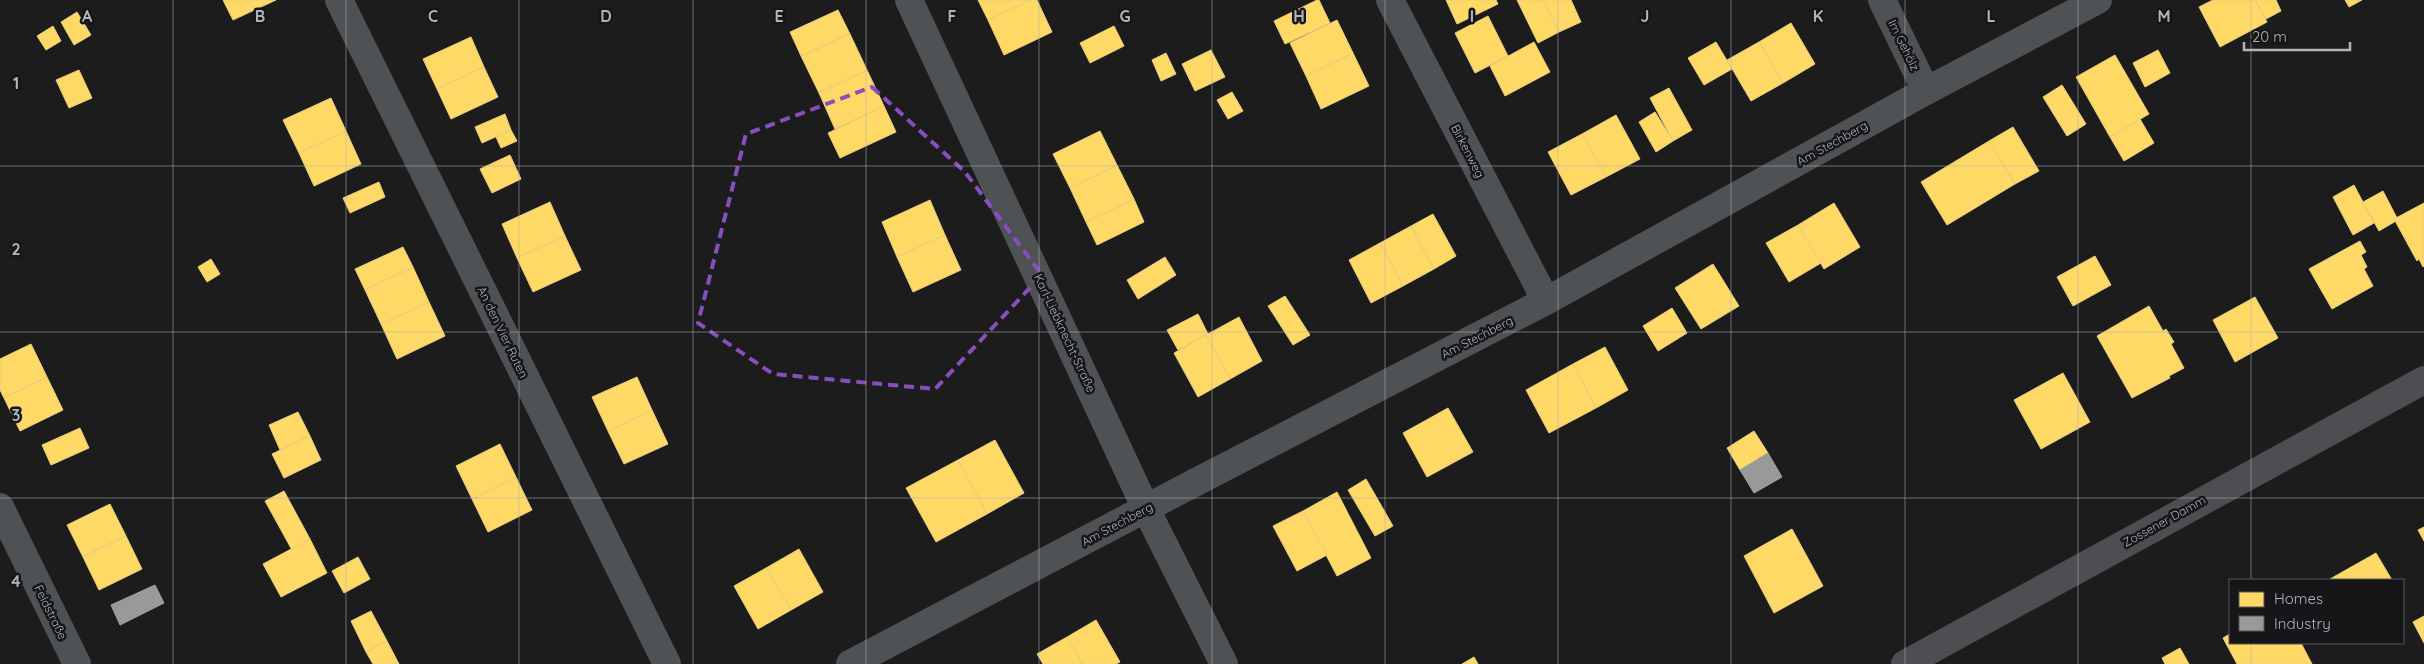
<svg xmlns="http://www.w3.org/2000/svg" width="2424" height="664" font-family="Quicksand,sans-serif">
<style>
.homes{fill:#ffd966;stroke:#e6ce80}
.industry{fill:#999;stroke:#9fa1a4}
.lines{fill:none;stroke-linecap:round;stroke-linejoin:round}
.minor{stroke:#4f5255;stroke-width:28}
.major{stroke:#4d4e51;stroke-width:28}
.marked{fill:none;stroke:#884ebe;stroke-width:4;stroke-dasharray:10 6;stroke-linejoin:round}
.grid{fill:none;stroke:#adb5bd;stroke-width:1;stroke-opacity:0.55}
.labels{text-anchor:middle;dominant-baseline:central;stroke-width:5;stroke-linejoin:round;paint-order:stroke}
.street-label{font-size:12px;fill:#adb5bd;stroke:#161618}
.grid-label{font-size:16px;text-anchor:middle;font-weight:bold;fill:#adb5bd;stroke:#161618;stroke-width:5;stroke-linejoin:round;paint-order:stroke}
</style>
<rect width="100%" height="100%" fill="#1c1c1c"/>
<g class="homes">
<polygon points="223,0 276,0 233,20"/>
<polygon points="978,0 1030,0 988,20"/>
<polygon points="1030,0 1037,0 1052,32 1004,55 988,20"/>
<polygon points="1317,0 1319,0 1330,23 1285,44 1274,21"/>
<polygon points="1446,0 1496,0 1498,4 1457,24"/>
<polygon points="1517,0 1543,0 1559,32 1538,43"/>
<polygon points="1543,0 1571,0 1581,22 1559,32"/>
<polygon points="2213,0 2255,0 2267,22 2220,47 2199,7"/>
<polygon points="2255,0 2276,0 2281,11 2266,19"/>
<polygon points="2345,0 2362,0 2349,7"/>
<polygon points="838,10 850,34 801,56 790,32"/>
<polygon points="77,12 91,35 74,45 61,22"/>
<polygon points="1488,16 1508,56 1475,73 1455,33"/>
<polygon points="1337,20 1353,53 1306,76 1290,43"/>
<polygon points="1791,23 1815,64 1783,83 1759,42"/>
<polygon points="53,26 61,41 46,50 37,36"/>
<polygon points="1114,26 1124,46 1090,63 1080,43"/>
<polygon points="850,34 867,70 819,93 801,56"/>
<polygon points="471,37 484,67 437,89 423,59"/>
<polygon points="1534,42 1550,72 1505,96 1490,66"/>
<polygon points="1716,42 1732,69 1704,85 1688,58"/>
<polygon points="1759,42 1783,83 1751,101 1727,60"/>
<polygon points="1211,50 1225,77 1195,91 1182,64"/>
<polygon points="2158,50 2170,73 2145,87 2133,63"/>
<polygon points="1166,53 1176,74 1161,81 1152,60"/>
<polygon points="1353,53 1369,86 1321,109 1306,76"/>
<polygon points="2115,55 2149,114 2110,137 2076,77"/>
<polygon points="484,67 498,97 451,119 437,89"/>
<polygon points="79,70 92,98 69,108 56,80"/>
<polygon points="867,70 884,106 835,129 819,93"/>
<polygon points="2062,85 2086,124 2067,136 2043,97"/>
<polygon points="1669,88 1692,130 1673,141 1650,98"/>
<polygon points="1232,92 1243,111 1228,119 1217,100"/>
<polygon points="331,98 346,131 299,153 283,120"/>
<polygon points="884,106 896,132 840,158 828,133"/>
<polygon points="1655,112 1673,141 1656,152 1639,122"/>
<polygon points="505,114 511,130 482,143 475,127"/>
<polygon points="1616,115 1640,159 1606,177 1582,134"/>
<polygon points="2140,119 2154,143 2124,161 2110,137"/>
<polygon points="2013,127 2039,171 2015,184 1989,141"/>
<polygon points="511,130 517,141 501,148 496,137"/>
<polygon points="346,131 361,164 314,186 299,153"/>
<polygon points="1100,131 1117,165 1070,188 1053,154"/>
<polygon points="1582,134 1606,177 1571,195 1548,152"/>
<polygon points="1989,141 2015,184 1947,225 1921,182"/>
<polygon points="510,155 521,179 492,193 480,169"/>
<polygon points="1117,165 1134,199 1086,222 1070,188"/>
<polygon points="379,182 385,197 350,213 343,198"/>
<polygon points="2354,185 2374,223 2353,235 2333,197"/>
<polygon points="2383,191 2397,218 2394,219 2396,221 2379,231 2363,202"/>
<polygon points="1134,199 1144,222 1097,245 1086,222"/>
<polygon points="930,200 945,235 897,257 882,222"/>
<polygon points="550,202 565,236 517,258 502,224"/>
<polygon points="1834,203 1860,247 1824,269 1798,225"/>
<polygon points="2424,203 2424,266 2423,267 2419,259 2417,261 2394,219"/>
<polygon points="1433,214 1456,256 1434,269 1411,226"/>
<polygon points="1798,225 1821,263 1789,282 1766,243"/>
<polygon points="1411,226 1434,269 1403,286 1380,243"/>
<polygon points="945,235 961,270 913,292 897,257"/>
<polygon points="565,236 581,270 533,292 517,258"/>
<polygon points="2360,241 2366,252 2361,255 2367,267 2364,269 2373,286 2332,309 2309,269"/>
<polygon points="1380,243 1403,286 1371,303 1349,260"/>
<polygon points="403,247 413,267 365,290 355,269"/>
<polygon points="2095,256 2111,285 2073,306 2057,277"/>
<polygon points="1165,257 1176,275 1138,299 1127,280"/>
<polygon points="211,259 220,274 207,282 198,267"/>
<polygon points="1713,264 1739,306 1701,329 1675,288"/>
<polygon points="413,267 429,302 381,324 365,290"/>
<polygon points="1285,296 1310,335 1293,345 1268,306"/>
<polygon points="2255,297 2278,338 2235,362 2213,320"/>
<polygon points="429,302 445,336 397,359 381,324"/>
<polygon points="2149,306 2163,331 2166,329 2174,342 2171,344 2184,368 2169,376 2170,378 2132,398 2097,336"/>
<polygon points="1672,308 1687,333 1658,351 1643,326"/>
<polygon points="1198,314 1208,334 1178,350 1167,330"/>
<polygon points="1239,317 1262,361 1230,379 1206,335"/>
<polygon points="1206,335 1230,379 1198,397 1174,353"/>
<polygon points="31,344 47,377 4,398 0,390 0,359"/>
<polygon points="1605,347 1628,390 1596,408 1573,364"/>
<polygon points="1573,364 1596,408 1549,433 1526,390"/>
<polygon points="2063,373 2090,422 2041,449 2014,400"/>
<polygon points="47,377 63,410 20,431 4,398"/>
<polygon points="637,377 652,410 608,431 592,397"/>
<polygon points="1448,408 1473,452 1427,477 1403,433"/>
<polygon points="652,410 668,444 624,464 608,431"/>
<polygon points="298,412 310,436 280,450 269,425"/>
<polygon points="80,428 89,448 51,465 42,445"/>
<polygon points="1754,431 1768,453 1740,470 1727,448"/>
<polygon points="310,436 321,460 284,478 272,454"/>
<polygon points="995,440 1024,493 987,514 958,460"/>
<polygon points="500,444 516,477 472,499 456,466"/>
<polygon points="958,460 987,514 936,542 906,488"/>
<polygon points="516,477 532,510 488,532 472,499"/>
<polygon points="1366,479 1393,526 1375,536 1348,490"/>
<polygon points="284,491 310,539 292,550 265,501"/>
<polygon points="1337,492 1371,558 1337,576 1303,511"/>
<polygon points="110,504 126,536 83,557 67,525"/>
<polygon points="1303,511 1327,555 1297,571 1273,526"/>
<polygon points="2424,527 2424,541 2418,530"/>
<polygon points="1792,529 1823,586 1774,613 1744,556"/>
<polygon points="126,536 142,569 99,590 83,557"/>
<polygon points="310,539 327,573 281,597 263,564"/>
<polygon points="799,549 823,592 791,610 766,568"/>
<polygon points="2376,553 2392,580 2331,580 2330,579"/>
<polygon points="358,557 370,579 344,593 332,571"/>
<polygon points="766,568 791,610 758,629 734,586"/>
<polygon points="371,611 387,641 366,652 351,621"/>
<polygon points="2424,616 2424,643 2413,622"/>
<polygon points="1096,620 1120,662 1116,664 1082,664 1067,637"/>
<polygon points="2230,634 2230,643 2301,643 2312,664 2237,664 2223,638"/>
<polygon points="1067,637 1082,664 1043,664 1037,654"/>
<polygon points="387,641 399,664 373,664 366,652"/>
<polygon points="2180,648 2189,664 2165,664 2162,658"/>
<polygon points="1474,657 1478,664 1462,664"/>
</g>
<g class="industry">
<polygon points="1768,453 1782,477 1754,493 1740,470"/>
<polygon points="155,585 164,603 120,625 111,605"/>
</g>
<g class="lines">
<g class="minor">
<polyline points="339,0 667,664"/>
<polyline points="909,0 1146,509 1224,664"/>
<polyline points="1390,0 1546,301"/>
<polyline points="1882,0 1926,91"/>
<polyline points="0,507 77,664"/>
<polyline points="850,664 1196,482 1546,301 1926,91 2098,0"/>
</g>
<polyline class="major" points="1905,664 2424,380"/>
</g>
<path class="marked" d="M 872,87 L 965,172 L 1042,275 L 935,389 L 773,374 L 698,323 L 746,134 Z"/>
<path class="grid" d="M 173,0 L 173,664M 346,0 L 346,664M 519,0 L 519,664M 693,0 L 693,664M 866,0 L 866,664M 1039,0 L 1039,664M 1212,0 L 1212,664M 1385,0 L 1385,664M 1558,0 L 1558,664M 1731,0 L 1731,664M 1905,0 L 1905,664M 2078,0 L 2078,664M 2251,0 L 2251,580M 0,166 L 2424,166M 0,332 L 2424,332M 0,498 L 2424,498M 2251,643 L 2251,664"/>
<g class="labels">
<g class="street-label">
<text transform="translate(1904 45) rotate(64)">Im Gehölz</text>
<text transform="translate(1832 143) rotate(-29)">Am Stechberg</text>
<text transform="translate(1468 151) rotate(63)">Birkenweg</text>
<text transform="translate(503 332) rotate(64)">An den Vier Ruten</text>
<text transform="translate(1065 333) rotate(65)">Karl-Liebknecht-Straße</text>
<text transform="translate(1477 337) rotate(-27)">Am Stechberg</text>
<text transform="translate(2164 521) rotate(-29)">Zossener Damm</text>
<text transform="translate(1117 524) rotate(-28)">Am Stechberg</text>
<text transform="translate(51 612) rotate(64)">Feldstraße</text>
</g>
</g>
<g class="grid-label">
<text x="87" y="22">A</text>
<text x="260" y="22">B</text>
<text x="433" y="22">C</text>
<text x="606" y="22">D</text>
<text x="779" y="22">E</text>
<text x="952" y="22">F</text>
<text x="1125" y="22">G</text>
<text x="1299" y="22">H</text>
<text x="1472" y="22">I</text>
<text x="1645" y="22">J</text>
<text x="1818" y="22">K</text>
<text x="1991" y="22">L</text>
<text x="2164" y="22">M</text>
<text x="16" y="89">1</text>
<text x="16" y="255">2</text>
<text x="16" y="421">3</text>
<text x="16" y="587">4</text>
</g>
<rect x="2229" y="579" width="175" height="65" fill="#161618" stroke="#52565a"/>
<rect x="2239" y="592" width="25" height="15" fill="#ffd966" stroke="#52565a"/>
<text x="2274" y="604" font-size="15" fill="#adb5bd">Homes</text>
<rect x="2239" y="616" width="25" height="15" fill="#999999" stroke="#52565a"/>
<text x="2274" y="629" font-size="15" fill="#adb5bd">Industry</text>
<path d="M2244 42v8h106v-8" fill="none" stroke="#adb5bd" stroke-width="2.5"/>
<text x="2252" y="42" font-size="15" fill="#adb5bd" stroke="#161618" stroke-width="4" paint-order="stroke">20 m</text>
</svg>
